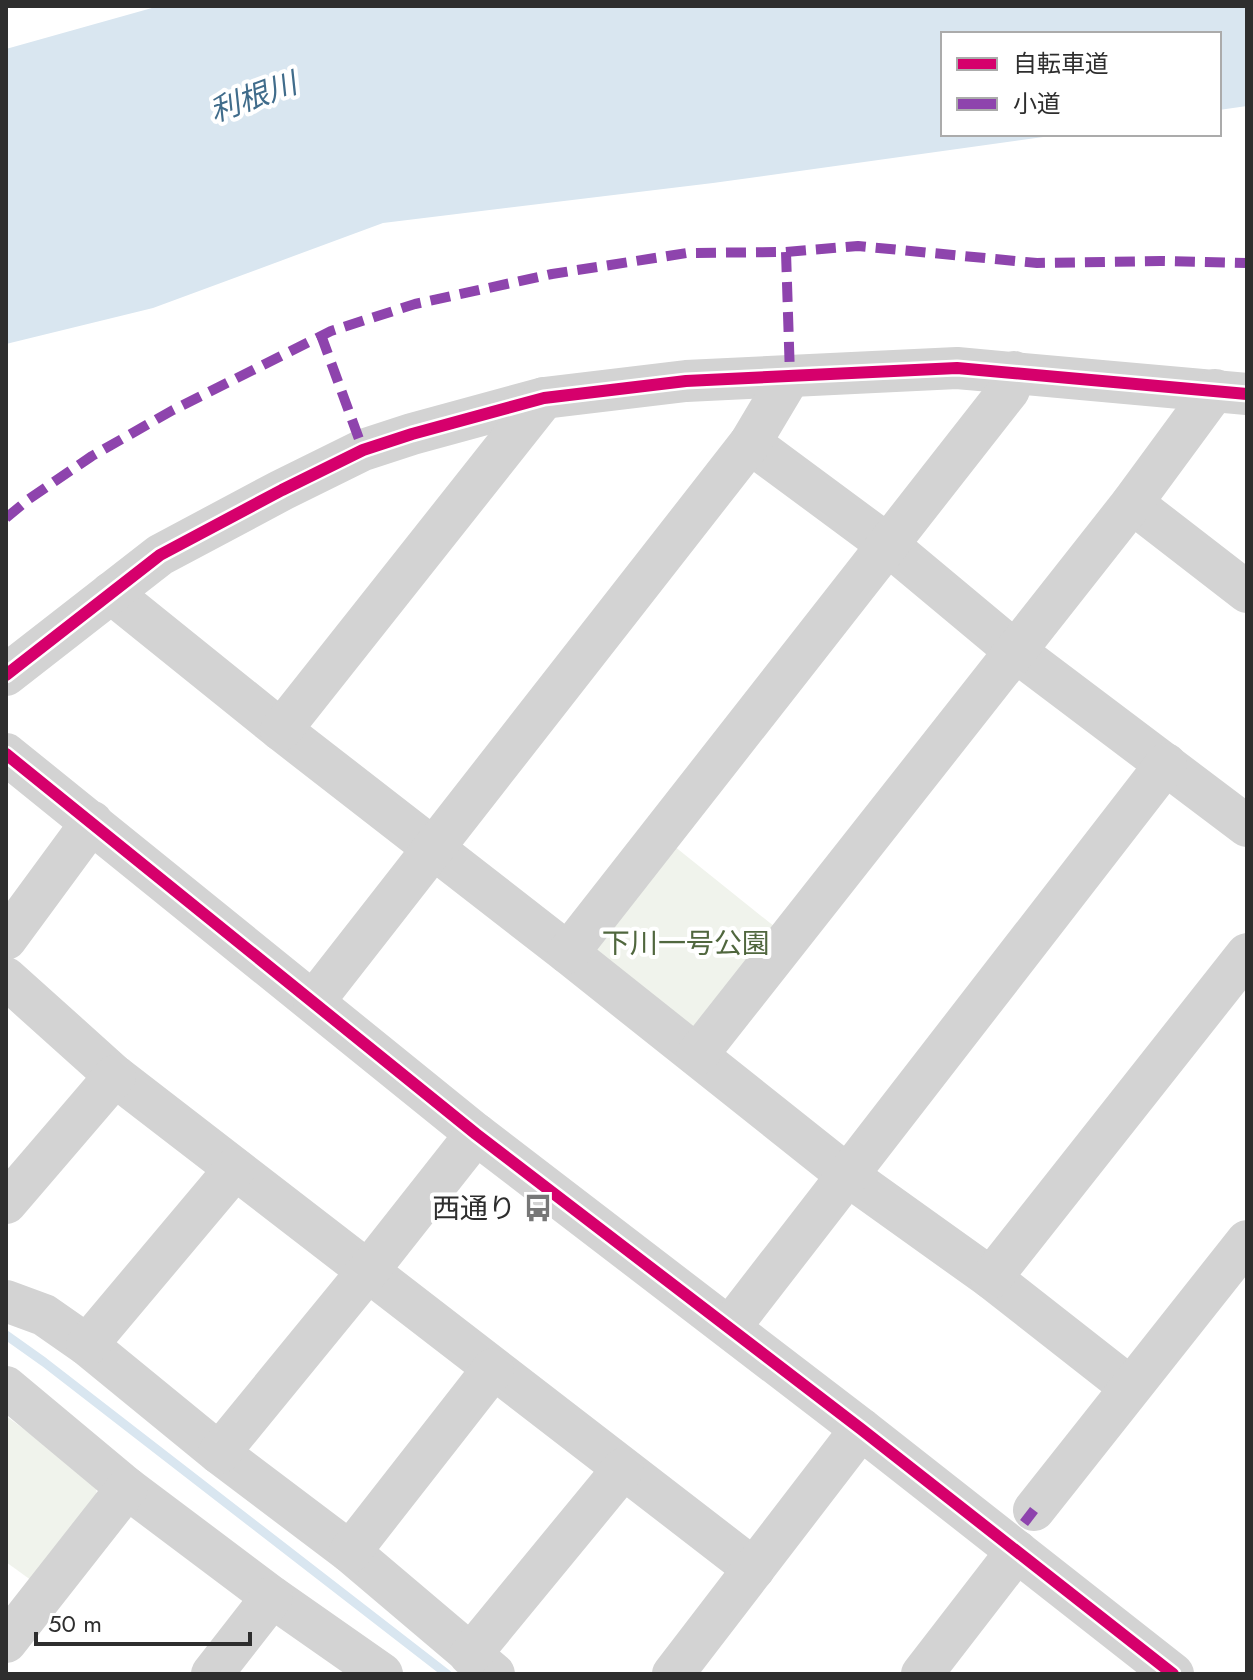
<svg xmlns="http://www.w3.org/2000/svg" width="1253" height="1680" font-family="Jost,'Noto Sans JP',sans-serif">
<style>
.green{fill:#f0f3ec}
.water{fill:#d9e6f0}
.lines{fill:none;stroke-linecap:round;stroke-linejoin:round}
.stream{stroke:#d9e6f0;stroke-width:9}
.minor{stroke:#d3d3d3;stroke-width:42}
.quiet{stroke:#8e44ad;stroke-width:10;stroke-dasharray:20 10;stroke-linecap:butt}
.cycleway-casing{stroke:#fff;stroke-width:17}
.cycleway{stroke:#d6006c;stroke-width:12}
.labels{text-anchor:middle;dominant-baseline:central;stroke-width:8;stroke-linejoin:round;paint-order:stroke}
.park-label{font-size:28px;fill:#50673e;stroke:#fff}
.poi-label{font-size:28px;fill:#2e2e2e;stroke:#fff;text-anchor:end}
.water-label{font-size:30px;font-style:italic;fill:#406c8b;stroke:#fff}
</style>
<rect width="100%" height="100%" fill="#fff"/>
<g class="green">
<polygon points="674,846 780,931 707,1027 687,1030 596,959 597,943"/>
<polygon points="6,1416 96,1482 97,1501 35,1583 6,1562"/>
</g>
<polygon class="water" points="159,6 1247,6 1247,106 1219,110 1219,34 943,34 943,134 1065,134 713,183 383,223 153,308 6,344 6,49"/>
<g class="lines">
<polyline class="stream" points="6,1335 44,1362 447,1674"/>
<g class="minor">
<polyline points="750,443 888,545 1015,651 1247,826"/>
<polyline points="1132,503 1247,592"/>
<polyline points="111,593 281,730 568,953 847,1175 991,1278 1130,1387"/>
<polyline points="6,675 160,555 282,490 363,450 412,434 544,398 686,381 957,368 1247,394"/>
<polyline points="281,730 544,398"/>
<polyline points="6,754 476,1134 861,1429 1173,1674"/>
<polyline points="6,939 92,822"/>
<polyline points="568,953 1009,390 1014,372"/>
<polyline points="6,978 115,1076 754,1569"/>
<polyline points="314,1001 750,443 790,376"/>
<polyline points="697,1055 1132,503 1215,390"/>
<polyline points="6,1203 115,1076"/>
<polyline points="991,1278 1247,954"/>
<polyline points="6,1301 44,1315 87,1345 219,1453 350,1552 494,1674"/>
<polyline points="730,1327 1166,764"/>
<polyline points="87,1345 235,1169"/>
<polyline points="6,1387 127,1488 272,1597 382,1674"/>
<polyline points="219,1453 368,1271 476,1134"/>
<polyline points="1034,1510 1247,1241"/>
<polyline points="350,1552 493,1369"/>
<polyline points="6,1642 127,1488"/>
<polyline points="470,1655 623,1469"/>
<polyline points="212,1674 272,1597"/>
<polyline points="673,1674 861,1429"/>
<polyline points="922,1674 1017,1551"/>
</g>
<g class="quiet">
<polyline points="786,252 790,376"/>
<polyline points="321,335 363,450"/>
<polyline points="6,518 29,499 92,456 173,410 331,331 415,304 552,274 687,253 786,252 858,246 1037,263 1161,261 1247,263"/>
<polyline points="1024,1523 1034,1510"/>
</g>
<defs>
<g id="cycleway">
<polyline points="6,675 160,555 282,490 363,450 412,434 544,398 686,381 957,368 1247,394"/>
<polyline points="6,754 476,1134 861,1429 1173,1674"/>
</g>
</defs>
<use href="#cycleway" class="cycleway-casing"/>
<use href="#cycleway" class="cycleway"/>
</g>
<defs>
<symbol id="bus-bare" viewBox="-9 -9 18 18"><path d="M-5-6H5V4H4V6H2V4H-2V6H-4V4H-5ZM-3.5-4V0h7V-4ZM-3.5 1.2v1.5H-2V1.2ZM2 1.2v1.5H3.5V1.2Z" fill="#777" stroke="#fff" stroke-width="2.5" paint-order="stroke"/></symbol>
</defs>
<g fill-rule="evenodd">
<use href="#bus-bare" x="518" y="1188" width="40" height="40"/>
</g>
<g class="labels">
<g class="park-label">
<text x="686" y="943">下川一号公園</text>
</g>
<g class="poi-label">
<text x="516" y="1208">西通り</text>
</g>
<g class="water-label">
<text transform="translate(253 97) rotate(-20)">利根川</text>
</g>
</g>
<rect width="1253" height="1680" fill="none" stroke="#2e2e2e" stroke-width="16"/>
<rect x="941" y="32" width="280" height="104" fill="#ffffff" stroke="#ababab" stroke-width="2"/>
<rect x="957" y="58" width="40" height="12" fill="#d6006c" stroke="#ababab" stroke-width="2"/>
<text x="1013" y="72" font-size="24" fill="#2e2e2e">自転車道</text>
<rect x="957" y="98" width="40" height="12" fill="#8e44ad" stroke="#ababab" stroke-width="2"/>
<text x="1013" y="112" font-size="24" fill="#2e2e2e">小道</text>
<path d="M36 1632v12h214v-12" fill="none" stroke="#2e2e2e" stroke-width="4"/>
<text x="48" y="1632" font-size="24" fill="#2e2e2e" stroke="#ffffff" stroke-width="6" paint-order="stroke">50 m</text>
</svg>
